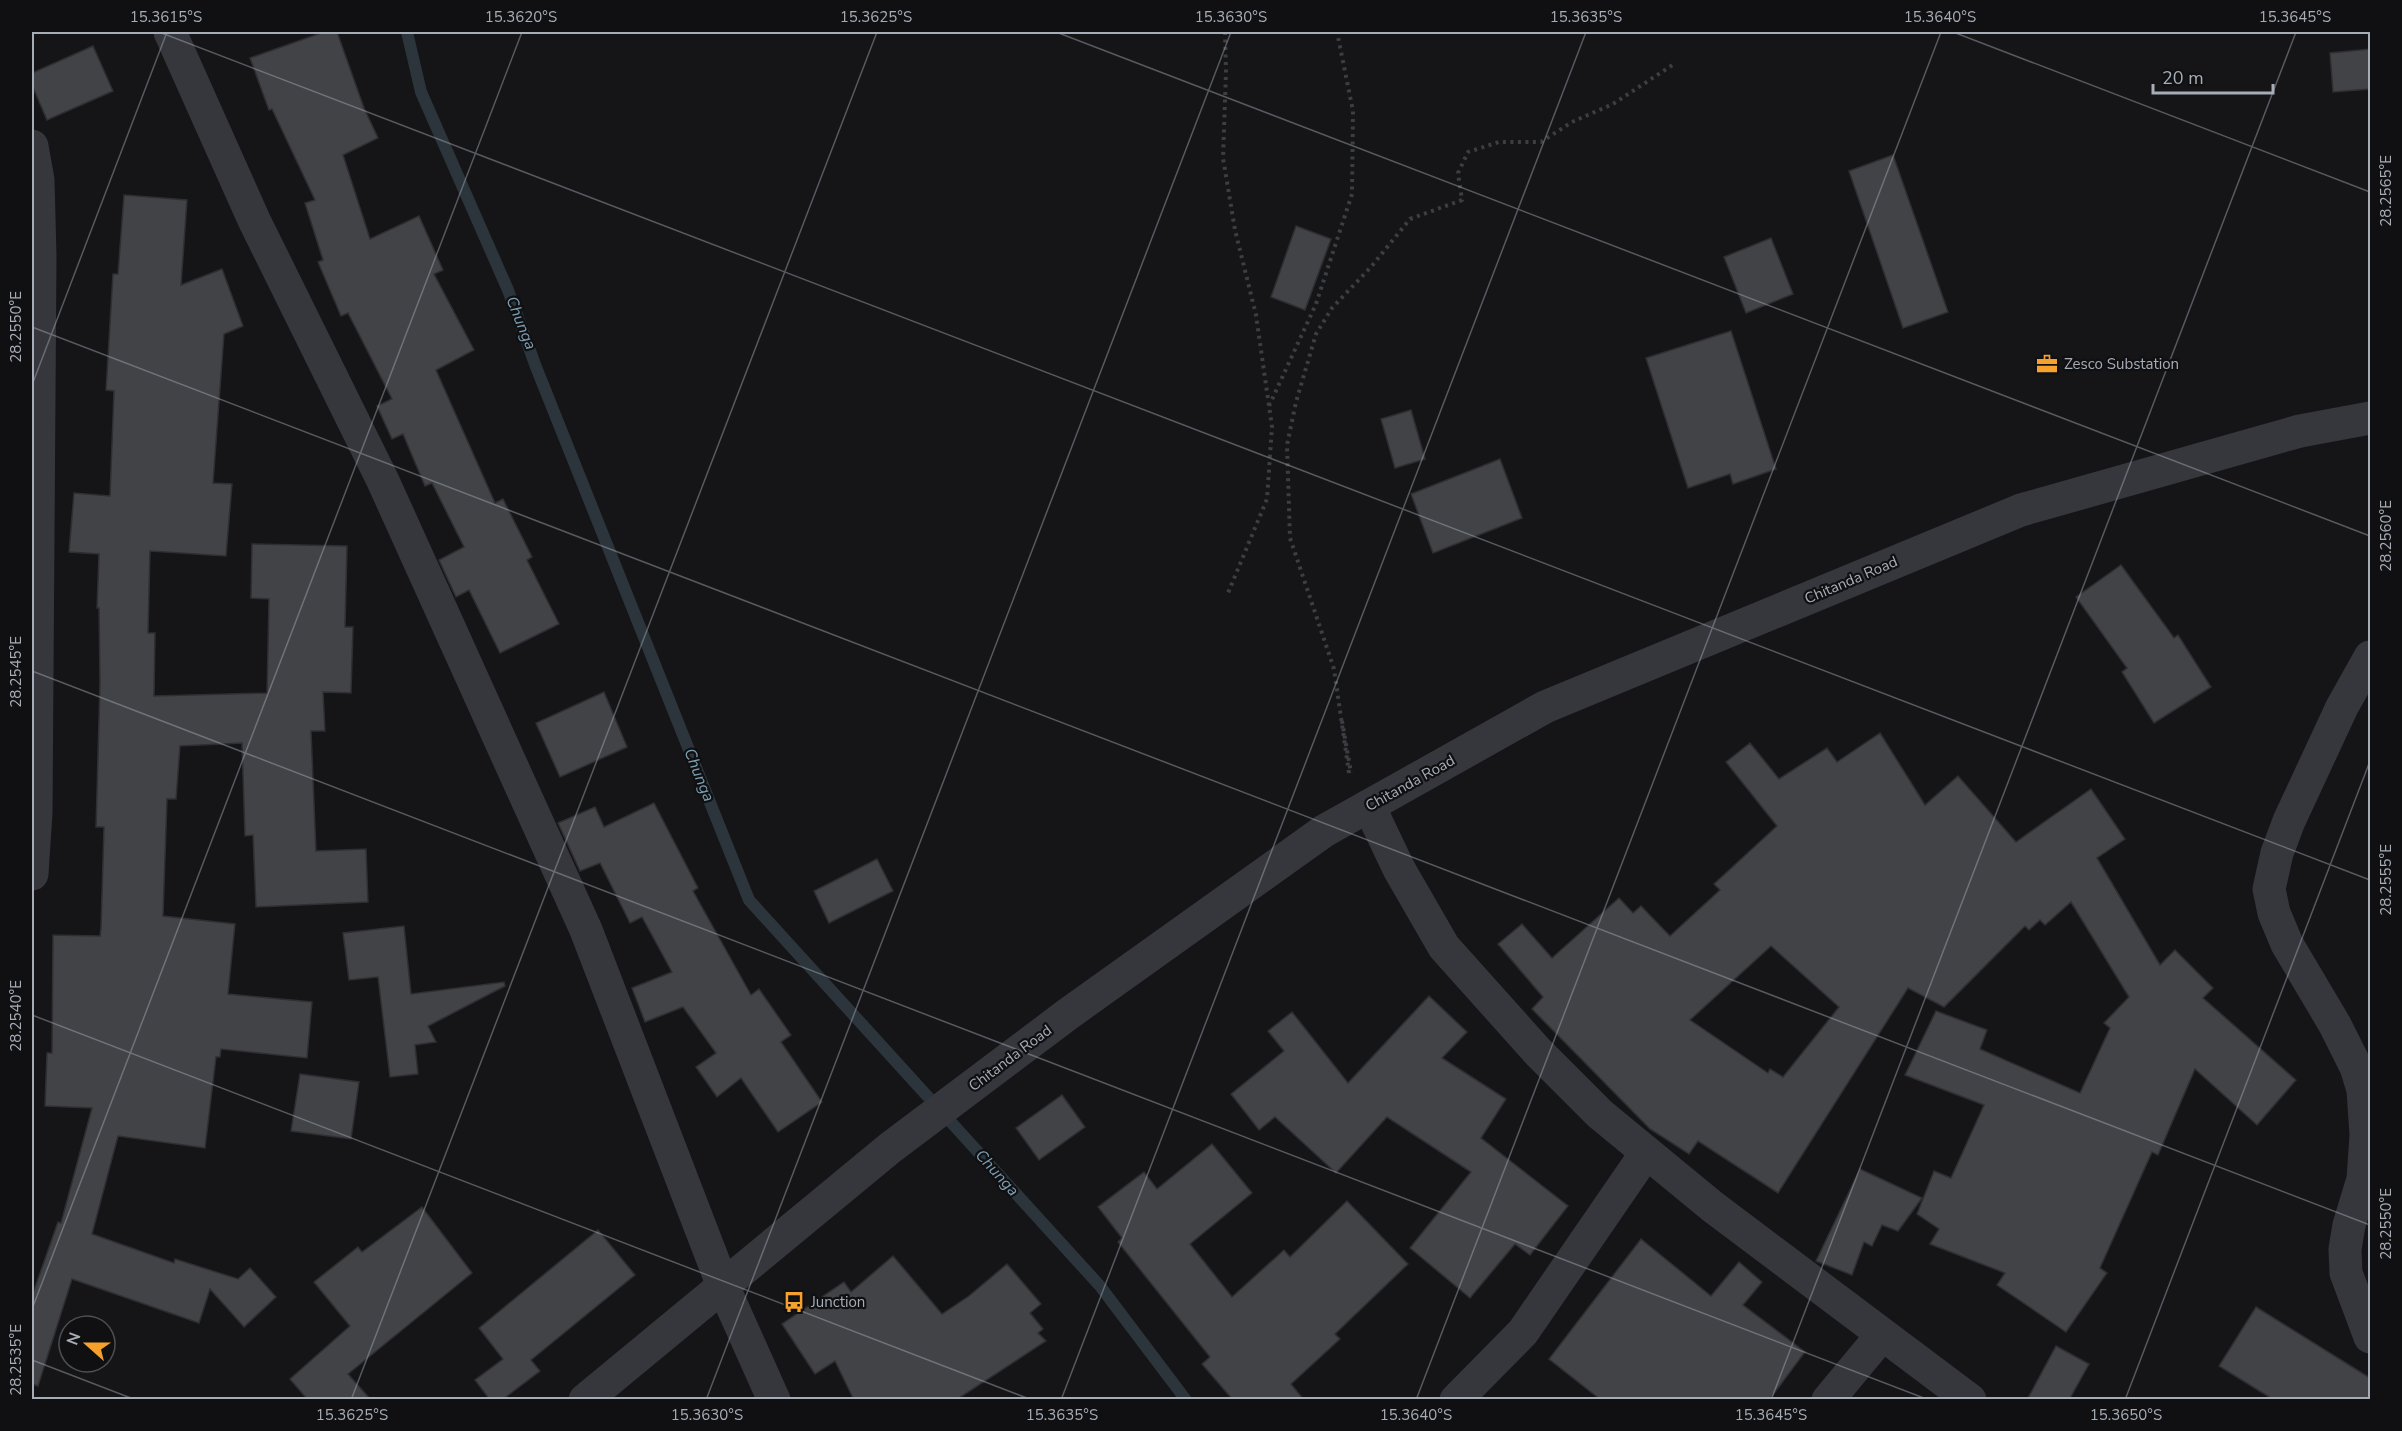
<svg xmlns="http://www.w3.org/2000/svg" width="2402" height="1431" font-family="'Nunito Sans',sans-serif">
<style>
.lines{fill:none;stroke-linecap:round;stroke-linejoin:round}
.stream{stroke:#2b353b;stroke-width:12}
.building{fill:#414347;stroke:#2f2f33;stroke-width:1.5;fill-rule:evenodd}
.path{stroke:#3c3e43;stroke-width:4;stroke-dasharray:3 4.5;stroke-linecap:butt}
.minor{stroke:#36373c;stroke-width:33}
.ticks{fill:none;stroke:#a6adb7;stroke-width:1.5;stroke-opacity:0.45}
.labels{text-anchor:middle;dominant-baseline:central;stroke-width:4.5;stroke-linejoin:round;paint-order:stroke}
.poi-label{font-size:15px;fill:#a6adb7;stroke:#101012;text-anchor:start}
.street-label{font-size:15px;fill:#a6adb7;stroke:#101012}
.water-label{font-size:16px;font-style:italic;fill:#7c9fb3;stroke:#101012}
.neatline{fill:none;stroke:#a6adb7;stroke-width:2}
.ticks-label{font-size:15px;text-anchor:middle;fill:#a6adb7}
</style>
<rect width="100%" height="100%" fill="#151517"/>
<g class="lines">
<polyline class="stream" points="407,32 421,92 508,290 536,367 749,900 1100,1286 1186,1400"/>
</g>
<g class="building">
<polygon points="324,32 337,32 364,108 378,138 343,155 370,239 419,216 443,270 434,274 474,350 436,370 495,503 503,499 532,557 527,560 559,624 500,653 469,590 456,597 439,560 464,547 432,483 425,486 403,434 392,439 377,406 392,399 348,313 341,316 318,262 323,260 305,203 315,200 272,109 269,110 250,58"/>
<polygon points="93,46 113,91 47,120 32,85 32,73"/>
<polygon points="2370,49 2370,89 2333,92 2330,53"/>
<polygon points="1893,155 1948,312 1903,328 1849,171"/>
<polygon points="124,195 187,200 181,285 222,269 243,326 224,334 213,483 232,484 226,556 150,551 148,633 155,633 154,696 267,693 269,599 251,598 252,544 347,546 345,627 353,627 351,693 323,692 325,731 311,731 316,851 366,849 368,902 256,907 253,835 245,836 242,743 180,746 176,799 167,799 163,916 235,924 228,994 312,1002 307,1058 221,1049 220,1057 216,1057 205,1148 118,1136 92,1234 174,1263 175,1259 238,1279 250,1268 276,1297 244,1327 210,1289 199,1323 72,1279 38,1386 32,1384 32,1296 58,1222 61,1223 92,1108 45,1106 47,1053 52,1053 53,935 100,936 101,928 104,827 96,827 100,683 99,608 97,608 99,554 69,552 74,493 110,496 114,391 106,390 113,274 118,274"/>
<polygon points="1296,226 1331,239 1305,310 1271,297"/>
<polygon points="1771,238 1793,294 1746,313 1724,257"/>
<polygon points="1731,331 1776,469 1733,484 1730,474 1688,488 1646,358"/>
<polygon points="1411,410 1425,459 1395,468 1381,419"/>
<polygon points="1500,459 1522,518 1433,553 1411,494"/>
<polygon points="2121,565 2174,638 2178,635 2211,687 2154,723 2122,672 2127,668 2076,597"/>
<polygon points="604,692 627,747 560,777 536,723"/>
<path d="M 1880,733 L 1925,805 L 1958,776 L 2016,842 L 2091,789 L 2125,839 L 2097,858 L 2160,965 L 2175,950 L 2213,988 L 2203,998 L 2296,1080 L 2257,1125 L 2195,1069 L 2158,1155 L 2152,1152 L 2100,1268 L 2107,1273 L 2066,1332 L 1997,1285 L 2005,1273 L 1930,1244 L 1939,1229 L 1917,1214 L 1934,1171 L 1951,1178 L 1984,1105 L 1905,1075 L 1936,1011 L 1987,1030 L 1980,1049 L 2080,1093 L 2110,1028 L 2104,1023 L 2129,997 L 2071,902 L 2045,925 L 2040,920 L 2029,930 L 2025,926 L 1944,1007 L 1908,988 L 1778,1193 L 1698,1141 L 1689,1154 L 1650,1129 L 1532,1009 L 1543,997 L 1498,944 L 1522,924 L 1552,958 L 1619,898 L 1633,913 L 1641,906 L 1670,936 L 1720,890 L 1714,884 L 1777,826 L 1726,762 L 1750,743 L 1779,779 L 1827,748 L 1837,762 ZM 1771,946 L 1839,1007 L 1783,1077 L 1770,1069 L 1768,1073 L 1690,1020 Z"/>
<polygon points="654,803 698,888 693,891 751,995 759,989 791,1035 781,1042 822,1102 778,1132 741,1078 717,1097 696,1067 716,1053 683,1007 645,1022 632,988 672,972 642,917 630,923 600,863 580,871 558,823 595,807 604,827"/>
<polygon points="877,859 893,891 829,923 814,891"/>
<polygon points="404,926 411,994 504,982 505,986 428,1026 436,1042 415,1045 418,1074 390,1077 378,977 349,980 343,933"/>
<polygon points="1429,996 1467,1032 1442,1058 1506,1099 1481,1138 1568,1206 1530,1255 1515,1244 1470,1298 1410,1248 1471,1172 1387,1117 1336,1173 1275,1117 1259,1130 1231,1094 1284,1051 1268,1031 1292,1012 1348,1083"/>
<polygon points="300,1074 359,1082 351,1139 291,1131"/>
<polygon points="1062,1095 1085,1127 1039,1160 1016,1128"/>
<polygon points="1212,1144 1252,1193 1190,1244 1232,1297 1284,1250 1290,1257 1347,1201 1408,1264 1335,1334 1340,1339 1291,1384 1304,1400 1233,1400 1202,1364 1210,1357 1118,1242 1122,1238 1098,1207 1144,1172 1157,1189"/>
<polygon points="1860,1169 1922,1198 1898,1231 1882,1225 1872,1246 1864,1242 1852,1275 1816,1261"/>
<polygon points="422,1207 472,1273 348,1374 371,1400 308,1400 290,1379 350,1326 314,1282 358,1247 362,1252"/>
<polygon points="598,1230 635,1275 531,1360 540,1371 502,1400 490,1400 475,1380 503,1359 479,1328"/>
<polygon points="1641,1239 1711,1296 1739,1262 1762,1282 1743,1305 1805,1352 1769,1400 1601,1400 1549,1359"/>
<polygon points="893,1256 942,1314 969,1296 1007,1264 1041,1304 1030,1313 1043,1329 1038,1333 1046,1341 956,1400 854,1400 835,1361 815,1374 782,1324 844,1282 851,1292"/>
<polygon points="2256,1307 2370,1378 2370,1400 2274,1400 2219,1366"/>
<polygon points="2056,1346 2089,1364 2069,1400 2027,1400"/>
</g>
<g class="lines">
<g class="path">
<polyline points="1225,32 1226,72 1223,158 1235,230 1256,315 1272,427 1267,499 1228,593"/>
<polyline points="1269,406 1316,304 1352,194 1353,111 1337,32"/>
<polyline points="1342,721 1351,773"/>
<polyline points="1349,773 1334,669 1290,538 1287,445 1296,402 1316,334 1332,308 1371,267 1410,219 1462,200 1458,173 1468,152 1499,142 1541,142 1572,122 1613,104 1674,64"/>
</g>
<g class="minor">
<polyline points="170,32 254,220 383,481 586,930 723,1286 774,1400"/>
<polyline points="32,146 38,180 40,256 36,813 32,874"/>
<polyline points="2370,657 2342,707 2289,821 2277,853 2269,889 2274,913 2287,944 2335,1025 2356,1067 2363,1090 2366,1135 2363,1179 2349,1225 2345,1249 2346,1273 2370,1337"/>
<polyline points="1369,806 1399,869 1444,947 1538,1052 1600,1114 1713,1207 1970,1400"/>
<polyline points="585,1400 890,1148 1068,1014 1324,831 1545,707 2021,510 2300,431 2370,418"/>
<polyline points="1456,1400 1523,1332 1646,1153"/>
<polyline points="1828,1400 1882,1335"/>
</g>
</g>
<path class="ticks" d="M 159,32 L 2370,880M 1056,32 L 2370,536M 1953,32 L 2370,192M 32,327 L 2370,1225M 32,385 L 167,32M 32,671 L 1929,1400M 32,1015 L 1032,1400M 32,1309 L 522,32M 32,1360 L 136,1400M 351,1400 L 877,32M 706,1400 L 1231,32M 1061,1400 L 1586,32M 1416,1400 L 1941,32M 1771,1400 L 2296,32M 2125,1400 L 2370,761"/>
<defs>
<symbol id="office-bare" viewBox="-9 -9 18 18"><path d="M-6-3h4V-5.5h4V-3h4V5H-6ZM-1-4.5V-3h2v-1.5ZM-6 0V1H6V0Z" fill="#f6a12e" stroke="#101012" stroke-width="2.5" paint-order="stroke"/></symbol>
<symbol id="bus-bare" viewBox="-9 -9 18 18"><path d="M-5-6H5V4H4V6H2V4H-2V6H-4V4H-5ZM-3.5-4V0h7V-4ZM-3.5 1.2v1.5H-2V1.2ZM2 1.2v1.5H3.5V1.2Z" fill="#f6a12e" stroke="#101012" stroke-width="2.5" paint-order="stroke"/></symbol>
</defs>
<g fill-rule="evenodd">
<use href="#office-bare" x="2032" y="349" width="30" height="30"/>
<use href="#bus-bare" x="779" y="1287" width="30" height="30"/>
</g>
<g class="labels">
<g class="poi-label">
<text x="2064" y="364">Zesco Substation</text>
<text x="811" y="1302">Junction</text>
</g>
<g class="street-label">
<text transform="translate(1851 580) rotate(-23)">Chitanda Road</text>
<text transform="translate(1410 783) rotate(-29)">Chitanda Road</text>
<text transform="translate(1010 1058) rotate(-37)">Chitanda Road</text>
</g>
<g class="water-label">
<text transform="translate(521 323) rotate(68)">Chunga</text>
<text transform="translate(699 775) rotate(68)">Chunga</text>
<text transform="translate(997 1173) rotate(48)">Chunga</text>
</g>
</g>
<rect width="2402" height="1431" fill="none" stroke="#101012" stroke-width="66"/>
<g transform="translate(87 1344) rotate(291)"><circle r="28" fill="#101012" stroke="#4c4f54" stroke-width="1.5"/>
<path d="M0-4.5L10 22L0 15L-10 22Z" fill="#f6a12e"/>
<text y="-9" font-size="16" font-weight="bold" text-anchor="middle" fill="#a6adb7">N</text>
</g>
<path d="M2153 84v9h120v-9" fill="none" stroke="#a6adb7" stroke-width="3"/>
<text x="2162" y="84" font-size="18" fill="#a6adb7" stroke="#101012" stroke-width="4.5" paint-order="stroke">20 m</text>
<rect x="33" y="33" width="2336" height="1365" class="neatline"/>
<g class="ticks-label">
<text x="166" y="22">15.3615°S</text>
<text x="521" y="22">15.3620°S</text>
<text x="876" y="22">15.3625°S</text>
<text x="1231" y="22">15.3630°S</text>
<text x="1586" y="22">15.3635°S</text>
<text x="1940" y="22">15.3640°S</text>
<text x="2295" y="22">15.3645°S</text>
<text transform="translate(2386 191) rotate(-90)" y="5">28.2565°E</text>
<text transform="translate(16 327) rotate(-90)" y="5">28.2550°E</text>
<text transform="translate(2386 536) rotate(-90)" y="5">28.2560°E</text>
<text transform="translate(16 672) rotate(-90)" y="5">28.2545°E</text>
<text transform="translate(2386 880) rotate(-90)" y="5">28.2555°E</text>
<text transform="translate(16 1016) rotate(-90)" y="5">28.2540°E</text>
<text transform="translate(2386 1224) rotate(-90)" y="5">28.2550°E</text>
<text transform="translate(16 1360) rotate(-90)" y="5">28.2535°E</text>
<text x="352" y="1420">15.3625°S</text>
<text x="707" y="1420">15.3630°S</text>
<text x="1062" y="1420">15.3635°S</text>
<text x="1416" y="1420">15.3640°S</text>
<text x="1771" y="1420">15.3645°S</text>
<text x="2126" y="1420">15.3650°S</text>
</g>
</svg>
